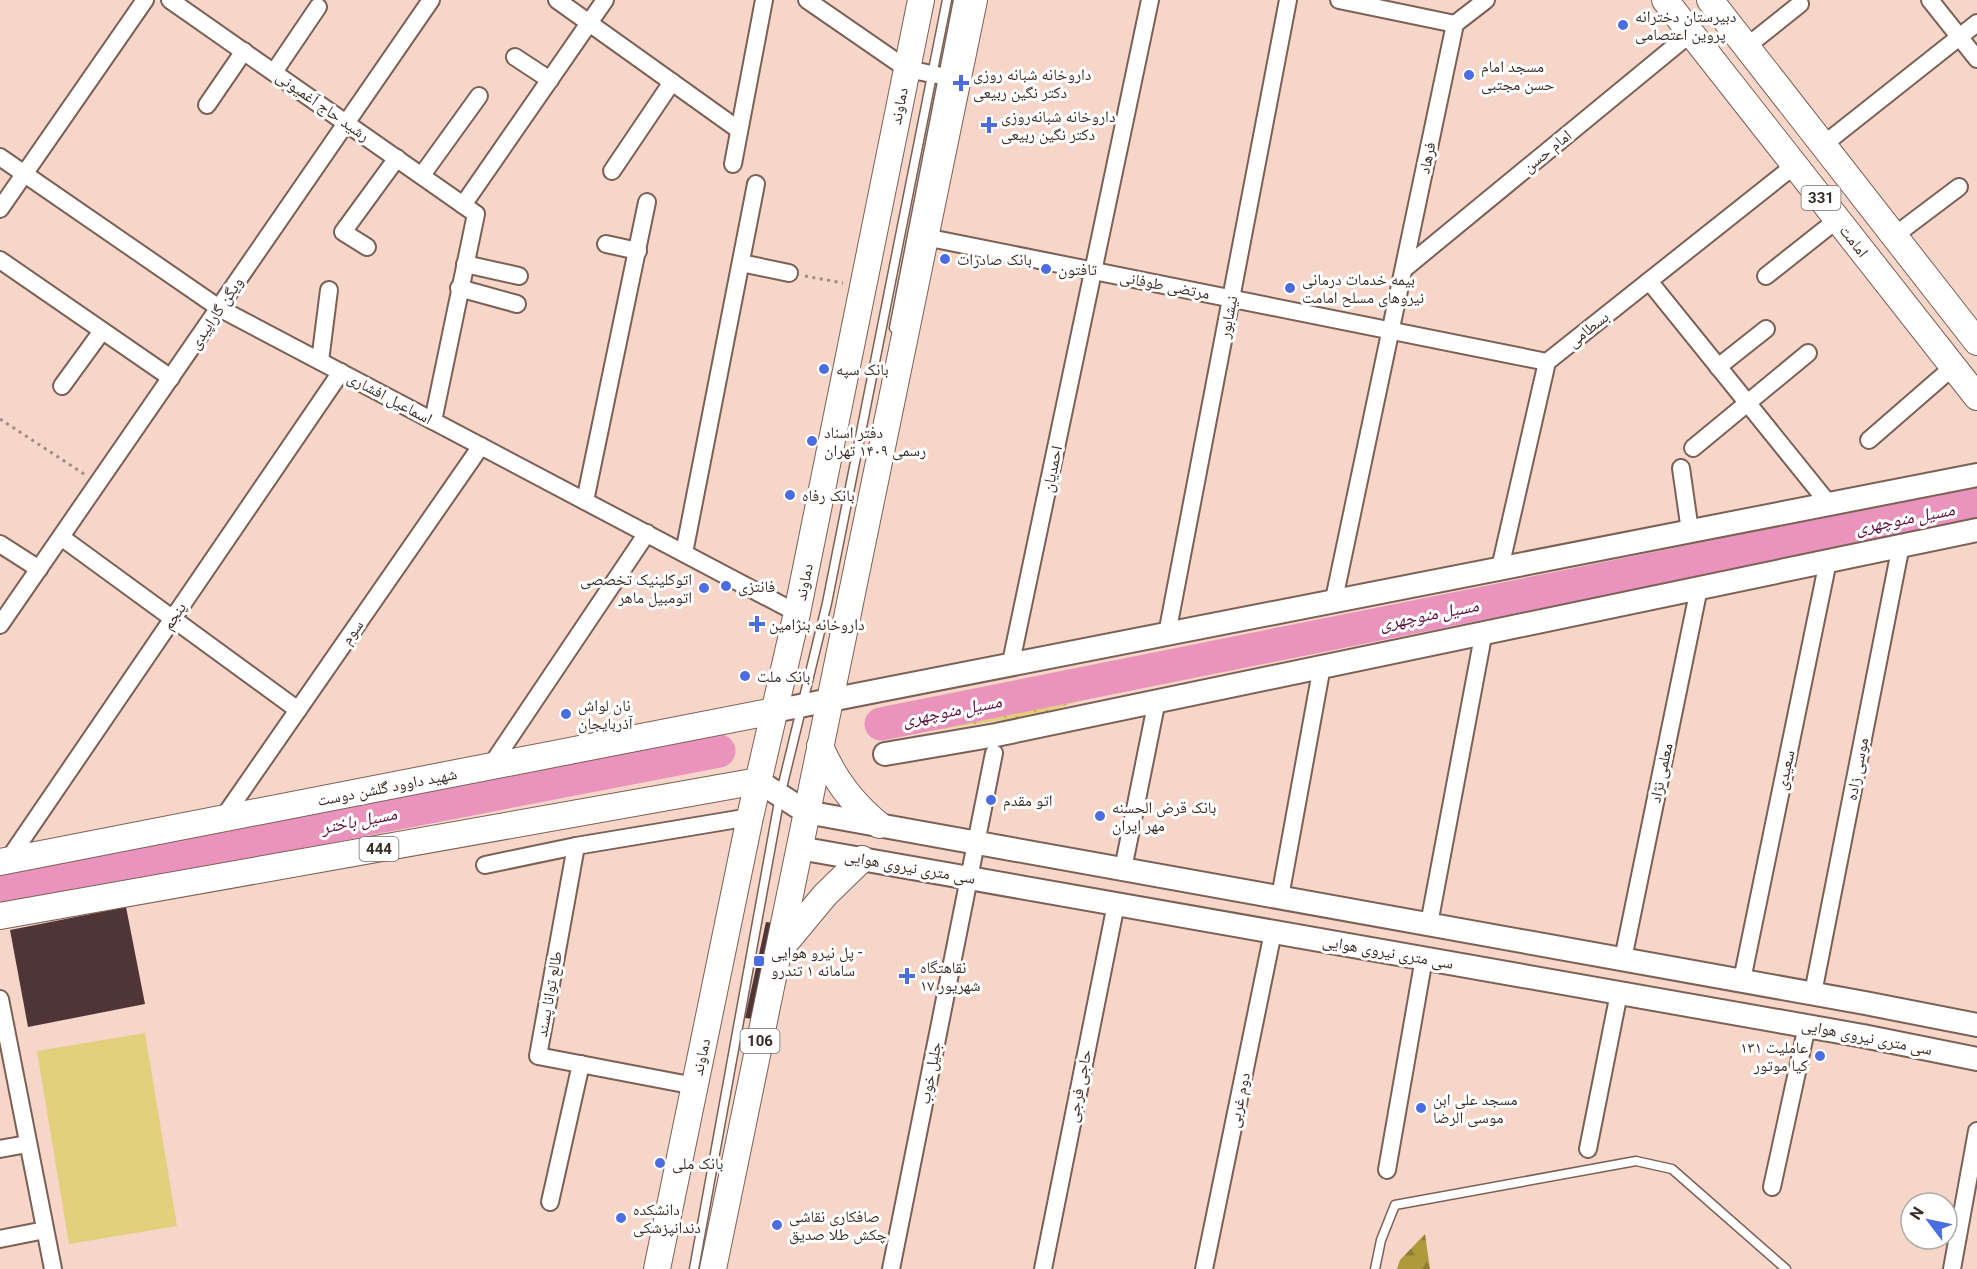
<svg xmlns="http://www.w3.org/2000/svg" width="1977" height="1269" font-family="Roboto,'Noto Naskh Arabic',sans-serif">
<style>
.grass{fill:url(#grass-dots)}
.forest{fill:url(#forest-firs)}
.garden{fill:#e2d07d}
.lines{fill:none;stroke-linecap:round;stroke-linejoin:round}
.river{stroke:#e993bd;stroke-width:33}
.building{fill:#503536}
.service-casing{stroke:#7b6055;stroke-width:11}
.minor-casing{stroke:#7b6055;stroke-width:20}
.secondary-casing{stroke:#7b6055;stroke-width:26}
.primary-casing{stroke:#7b6055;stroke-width:28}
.path{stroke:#a28b82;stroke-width:3;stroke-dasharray:3 4.5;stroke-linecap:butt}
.service{stroke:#fff;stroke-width:8}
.minor{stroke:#fff;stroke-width:16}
.secondary{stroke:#fff;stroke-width:22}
.primary{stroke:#fff;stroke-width:26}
.poi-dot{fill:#4c6de1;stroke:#fff;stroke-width:2}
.labels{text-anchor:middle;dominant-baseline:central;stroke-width:6;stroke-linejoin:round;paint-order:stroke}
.shield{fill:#fff;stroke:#746b68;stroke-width:1.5}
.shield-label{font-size:15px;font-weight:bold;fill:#382c27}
.poi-label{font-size:16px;fill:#382c27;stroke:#fff;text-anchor:start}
.street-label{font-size:16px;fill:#382c27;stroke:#fff}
.water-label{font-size:18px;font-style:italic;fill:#5e133f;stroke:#fff}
</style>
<defs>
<pattern id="grass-dots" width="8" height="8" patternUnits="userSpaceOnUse" patternTransform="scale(1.5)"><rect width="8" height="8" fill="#e2d07d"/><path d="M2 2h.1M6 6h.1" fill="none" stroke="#c3b36c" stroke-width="1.8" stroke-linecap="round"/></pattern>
<pattern id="forest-firs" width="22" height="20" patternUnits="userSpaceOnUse" patternTransform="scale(1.5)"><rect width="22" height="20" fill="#ad9a3c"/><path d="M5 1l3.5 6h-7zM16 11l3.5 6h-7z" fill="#8e7e32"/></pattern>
</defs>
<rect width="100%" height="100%" fill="#f6d6c9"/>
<polygon class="grass" points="1099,666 1104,693 1040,714 878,739 878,711"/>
<polygon class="forest" points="1425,1234 1430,1269 1397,1269 1400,1260"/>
<polygon class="garden" points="145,1033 177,1226 69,1244 37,1051"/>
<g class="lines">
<g class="river">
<polyline points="881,724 1977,504"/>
<polyline points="0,890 719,751"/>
</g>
</g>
<g class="building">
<polygon points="126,907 145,1004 28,1027 10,930"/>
<polygon points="766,922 774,923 754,1019 745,1018"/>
</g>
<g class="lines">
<defs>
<g id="service">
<polyline points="894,328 958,0"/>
<polyline points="694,1269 780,796 827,603 947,0"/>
<polyline points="1375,1269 1381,1240 1395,1205 1636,1161 1672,1169 1786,1269"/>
</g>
<g id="minor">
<polyline points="170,0 476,214 433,421"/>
<polyline points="557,0 739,130"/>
<polyline points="807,0 907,69 957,79"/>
<polyline points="1339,0 1455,24"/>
<polyline points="1930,0 1977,59"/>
<polyline points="1746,47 1800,4"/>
<polyline points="515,57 550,80"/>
<polyline points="274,72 318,7"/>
<polyline points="207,105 244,51"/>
<polyline points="1823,145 1977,23"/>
<polyline points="0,157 219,308 797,613"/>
<polyline points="733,164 764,0"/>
<polyline points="612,171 672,82"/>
<polyline points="422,175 479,96"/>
<polyline points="463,205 605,0"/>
<polyline points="0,209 145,0"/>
<polyline points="1894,236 1959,187"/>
<polyline points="925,237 1547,362"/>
<polyline points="606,244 638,251"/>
<polyline points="367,247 343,232 397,158"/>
<polyline points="0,260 171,378"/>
<polyline points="741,263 789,273"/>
<polyline points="465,264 519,276"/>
<polyline points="1404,269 1691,33"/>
<polyline points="1766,276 1838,219"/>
<polyline points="1649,281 1829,504"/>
<polyline points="459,288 517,304"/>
<polyline points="320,361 329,290"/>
<polyline points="1718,367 1766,329"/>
<polyline points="62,386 102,331"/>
<polyline points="1869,440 1953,367"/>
<polyline points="1693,448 1808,353"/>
<polyline points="1681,468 1690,531"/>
<polyline points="585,501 647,202"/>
<polyline points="61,537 298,710"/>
<polyline points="0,544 39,569"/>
<polyline points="684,553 756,184"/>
<polyline points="1500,568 1547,362 1795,165"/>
<polyline points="1333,604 1455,24 1486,0"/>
<polyline points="0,625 431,0"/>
<polyline points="1167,634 1288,0"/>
<polyline points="1010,667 1150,0"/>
<polyline points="490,767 647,533"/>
<polyline points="223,818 481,446"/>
<polyline points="576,846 538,1056 695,1086"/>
<polyline points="8,860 341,372"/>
<polyline points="485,865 576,846 750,817"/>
<polyline points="1123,869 1157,700"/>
<polyline points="1280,897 1322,666"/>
<polyline points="1429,924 1484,631"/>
<polyline points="1623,959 1699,588"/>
<polyline points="1742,980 1828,561"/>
<polyline points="1813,993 1901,545"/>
<polyline points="0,999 53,1269"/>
<polyline points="0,1149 27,1144"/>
<polyline points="1588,1149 1619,993"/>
<polyline points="1387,1170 1424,958"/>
<polyline points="1772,1187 1807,1026"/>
<polyline points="550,1202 581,1064"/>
<polyline points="0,1239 45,1230"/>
<polyline points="891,1269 994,753"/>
<polyline points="1043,1269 1116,904"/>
<polyline points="1204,1269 1273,932"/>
<polyline points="1952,1269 1977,1131"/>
</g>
<g id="secondary">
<polyline points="774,711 1977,475"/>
<polyline points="885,754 996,735 1977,530"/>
<polyline points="758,781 806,812 1865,1003 1977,1025"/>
<polyline points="799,848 1863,1036 1977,1059"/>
</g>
<g id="primary">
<polyline points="1665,0 1977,397"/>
<polyline points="1710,0 1977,342"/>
<path d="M 820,746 C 834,779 852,803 879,825"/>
<polyline points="0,862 774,711"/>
<polyline points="0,916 758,781"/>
<polyline points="781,948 825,895 862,859"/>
<polyline points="657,1269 750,817 797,613 921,0"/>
<polyline points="713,1269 974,0"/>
</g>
</defs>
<use href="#service" class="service-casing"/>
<use href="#minor" class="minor-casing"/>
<use href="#secondary" class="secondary-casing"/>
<use href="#primary" class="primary-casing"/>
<g class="path">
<polyline points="805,276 843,283"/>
<polyline points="0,419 84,474"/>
</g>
<use href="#service" class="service"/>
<use href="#minor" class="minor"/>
<use href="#secondary" class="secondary"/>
<use href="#primary" class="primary"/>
</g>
<g class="poi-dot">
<circle cx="1623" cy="25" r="6"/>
<circle cx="1469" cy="75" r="6"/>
<path d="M958 74h6v6h6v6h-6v6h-6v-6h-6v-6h6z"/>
<path d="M986 116h6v6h6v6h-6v6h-6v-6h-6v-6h6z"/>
<circle cx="945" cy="259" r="6"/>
<circle cx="1046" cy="269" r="6"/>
<circle cx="1290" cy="288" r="6"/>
<circle cx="824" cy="369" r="6"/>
<circle cx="812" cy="441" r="6"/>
<circle cx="790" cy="495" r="6"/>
<circle cx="726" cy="586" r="6"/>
<circle cx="704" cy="588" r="6"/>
<path d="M754 615h6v6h6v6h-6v6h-6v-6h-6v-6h6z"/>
<circle cx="745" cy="676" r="6"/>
<circle cx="566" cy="714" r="6"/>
<circle cx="991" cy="800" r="6"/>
<circle cx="1100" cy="816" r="6"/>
<rect x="753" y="955" width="12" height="12" rx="3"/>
<path d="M904 967h6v6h6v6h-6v6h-6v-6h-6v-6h6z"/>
<circle cx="1820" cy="1056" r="6"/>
<circle cx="1421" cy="1108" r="6"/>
<circle cx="660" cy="1163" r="6"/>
<circle cx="621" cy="1218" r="6"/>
<circle cx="777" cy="1225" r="6"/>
</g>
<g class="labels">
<g class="shield">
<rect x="1801.5" y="186" width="39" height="24" rx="4.5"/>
<rect x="359.5" y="837" width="39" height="24" rx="4.5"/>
<rect x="740.5" y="1029" width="39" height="24" rx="4.5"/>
</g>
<g class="shield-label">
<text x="1821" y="198">331</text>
<text x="379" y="849">444</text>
<text x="760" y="1041">106</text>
</g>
<g class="poi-label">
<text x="1635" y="16">دبیرستان دخترانه<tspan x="1635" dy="18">پروین اعتصامی</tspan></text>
<text x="1481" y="66">مسجد امام<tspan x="1481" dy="18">حسن مجتبی</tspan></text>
<text x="973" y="74">داروخانه شبانه روزی<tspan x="973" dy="18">دکتر نگین ربیعی</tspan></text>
<text x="1001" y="116">داروخانه شبانه‌روزی<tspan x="1001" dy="18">دکتر نگین ربیعی</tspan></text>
<text x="957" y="259">بانک صادرات</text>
<text x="1058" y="269">تافتون</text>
<text x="1302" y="279">بیمه خدمات درمانی<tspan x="1302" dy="18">نیروهای مسلح امامت</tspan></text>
<text x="836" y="369">بانک سپه</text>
<text x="824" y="432">دفتر اسناد<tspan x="824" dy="18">رسمی ۱۴۰۹ تهران</tspan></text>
<text x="802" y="495">بانک رفاه</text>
<text x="692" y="579" text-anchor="end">اتوکلینیک تخصصی<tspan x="692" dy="18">اتومبیل ماهر</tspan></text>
<text x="738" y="586">فانتزی</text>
<text x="769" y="624">داروخانه بنژامین</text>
<text x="757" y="676">بانک ملت</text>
<text x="578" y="705">نان لواش<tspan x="578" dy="18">آذربایجان</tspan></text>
<text x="1003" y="800">اتو مقدم</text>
<text x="1112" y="807">بانک قرض الحسنه<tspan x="1112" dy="18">مهر ایران</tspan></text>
<text x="771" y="952">پل نیرو هوایی -<tspan x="771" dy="18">سامانه ۱ تندرو</tspan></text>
<text x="920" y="967">نقاهتگاه<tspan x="920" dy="18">۱۷ شهریور</tspan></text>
<text x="1808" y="1047" text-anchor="end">عاملیت ۱۳۱<tspan x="1808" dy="18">کیا موتور</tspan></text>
<text x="1433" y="1099">مسجد علی ابن<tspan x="1433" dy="18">موسی الرضا</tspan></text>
<text x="672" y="1163">بانک ملی</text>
<text x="633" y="1209">دانشکده<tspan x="633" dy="18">دندانپزشکی</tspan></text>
<text x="789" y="1216">صافکاری نقاشی<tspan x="789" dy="18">چکش طلا صدیق</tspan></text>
</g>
<g class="street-label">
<text transform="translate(323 106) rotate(35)">رشید حاج آغمیونی</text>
<text transform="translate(899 106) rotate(-79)">دماوند</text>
<text transform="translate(1547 151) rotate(-39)">امام حسن</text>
<text transform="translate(1427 158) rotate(-78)">فرهاد</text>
<text transform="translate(1854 241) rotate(52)">امامت</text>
<text transform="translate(1165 285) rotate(11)">مرتضی طوفانی</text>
<text transform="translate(216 313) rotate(-56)">ویگن گاراپیدی</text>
<text transform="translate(1228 317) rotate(-79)">نیشابور</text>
<text transform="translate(1588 329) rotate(-38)">بسطامی</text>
<text transform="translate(390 398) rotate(28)">اسماعیل افشاری</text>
<text transform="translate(1052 469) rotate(-78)">احمدیان</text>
<text transform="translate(804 582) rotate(-79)">دماوند</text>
<text transform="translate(174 616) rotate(-56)">پنجم</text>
<text transform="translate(352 632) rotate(-55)">سوم</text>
<text transform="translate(1857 769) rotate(-79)">موسی زاده</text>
<text transform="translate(1785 770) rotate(-78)">سعیدی</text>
<text transform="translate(1661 773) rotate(-78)">معلمی نژاد</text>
<text transform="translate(387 787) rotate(-11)">شهید داوود گلشن دوست</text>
<text transform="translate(910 867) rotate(10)">سی متری نیروی هوایی</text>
<text transform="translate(1388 952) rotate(10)">سی متری نیروی هوایی</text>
<text transform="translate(549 994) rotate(-80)">طالع توانا پسند</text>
<text transform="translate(1867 1037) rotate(11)">سی متری نیروی هوایی</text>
<text transform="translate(701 1057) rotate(-78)">دماوند</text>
<text transform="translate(930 1073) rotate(-79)">جلیل خوب</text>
<text transform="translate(1079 1086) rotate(-79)">حاجی فرجی</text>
<text transform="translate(1239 1100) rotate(-78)">دوم غربی</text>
</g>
<g class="water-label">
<text transform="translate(1905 518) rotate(-11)">مسیل منوچهری</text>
<text transform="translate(1429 614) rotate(-11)">مسیل منوچهری</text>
<text transform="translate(952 710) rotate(-11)">مسیل منوچهری</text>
<text transform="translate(359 820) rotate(-11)">مسیل باختر</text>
</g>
</g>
<g transform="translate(1929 1221) rotate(302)"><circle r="28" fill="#ffffff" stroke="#afaba9" stroke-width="1.5"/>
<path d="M0-4.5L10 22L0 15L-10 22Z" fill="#4c6de1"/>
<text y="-9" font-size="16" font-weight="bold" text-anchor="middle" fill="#382c27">N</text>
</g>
</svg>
